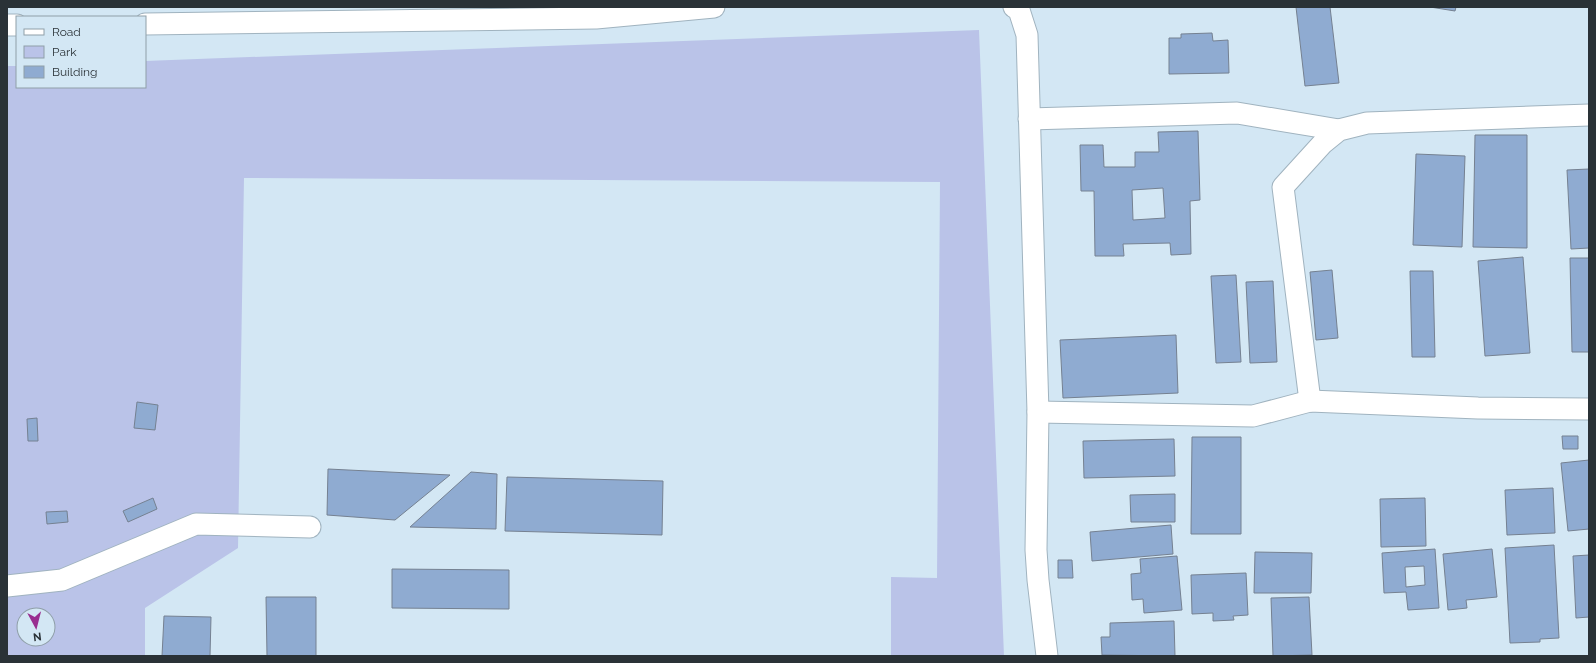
<svg xmlns="http://www.w3.org/2000/svg" width="1596" height="663" font-family="Raleway,sans-serif">
<style>
.green{fill:#bac3e8;fill-rule:evenodd}
.building{fill:#8fabd1;stroke:#758191;fill-rule:evenodd}
.lines{fill:none;stroke-linecap:round;stroke-linejoin:round}
.minor-casing{stroke:#a0b3bf;stroke-width:23}
.minor{stroke:#fff;stroke-width:21}
</style>
<rect width="100%" height="100%" fill="#d3e7f4"/>
<path class="green" d="M 979,30 L 1004,656 L 891,656 L 891,577 L 937,578 L 940,182 L 244,178 L 238,548 L 145,608 L 145,656 L 7,656 L 7,66 L 17,66 L 17,87 L 145,87 L 145,61 ZM 24,615 L 48,615 L 48,639 L 24,639 Z"/>
<g class="building">
<polygon points="1296,7 1330,7 1339,83 1305,86"/>
<polygon points="1430,7 1456,7 1455,11"/>
<polygon points="1212,33 1213,41 1228,40 1229,73 1169,74 1169,38 1181,38 1181,34"/>
<path d="M 1198,131 L 1200,200 L 1190,201 L 1191,254 L 1171,255 L 1170,243 L 1123,244 L 1124,256 L 1095,256 L 1094,191 L 1081,191 L 1080,145 L 1103,145 L 1104,167 L 1135,167 L 1135,152 L 1159,152 L 1158,132 ZM 1163,188 L 1165,218 L 1133,220 L 1132,190 Z"/>
<polygon points="1475,135 1527,135 1527,248 1473,247"/>
<polygon points="1416,154 1465,156 1462,247 1413,245"/>
<polygon points="1589,169 1589,248 1571,249 1567,170"/>
<polygon points="1523,257 1530,353 1485,356 1478,261"/>
<polygon points="1570,258 1589,258 1589,352 1572,352"/>
<polygon points="1332,270 1338,338 1316,340 1310,272"/>
<polygon points="1410,271 1433,271 1435,357 1412,357"/>
<polygon points="1236,275 1241,362 1216,363 1211,276"/>
<polygon points="1273,281 1277,362 1250,363 1246,282"/>
<polygon points="1176,335 1178,393 1063,398 1060,340"/>
<polygon points="137,402 158,405 155,430 134,428"/>
<polygon points="37,418 38,441 28,441 27,419"/>
<polygon points="1562,436 1578,436 1578,449 1563,449"/>
<polygon points="1192,437 1241,437 1241,534 1191,534"/>
<polygon points="1174,439 1175,476 1084,478 1083,441"/>
<polygon points="1589,460 1589,529 1568,531 1561,463"/>
<polygon points="328,469 450,475 395,520 327,515"/>
<polygon points="471,472 497,474 496,529 410,527"/>
<polygon points="507,477 663,481 662,535 505,531"/>
<polygon points="1553,488 1555,533 1507,535 1505,490"/>
<polygon points="1175,494 1175,522 1131,522 1130,495"/>
<polygon points="153,498 157,509 128,522 123,511"/>
<polygon points="1425,498 1426,546 1381,547 1380,499"/>
<polygon points="67,511 68,522 47,524 46,512"/>
<polygon points="1171,525 1173,554 1092,561 1090,532"/>
<polygon points="1554,545 1559,638 1540,639 1540,642 1510,643 1505,548"/>
<path d="M 1435,549 L 1439,608 L 1408,610 L 1406,592 L 1384,593 L 1382,553 ZM 1424,566 L 1425,585 L 1406,587 L 1405,567 Z"/>
<polygon points="1492,549 1497,597 1466,600 1467,608 1448,610 1443,554"/>
<polygon points="1255,552 1312,553 1311,593 1254,593"/>
<polygon points="1589,555 1589,617 1576,618 1573,556"/>
<polygon points="1177,556 1182,610 1144,613 1143,599 1132,600 1131,574 1141,573 1140,559"/>
<polygon points="1058,560 1072,560 1073,578 1058,578"/>
<polygon points="392,569 509,570 509,609 392,608"/>
<polygon points="1246,573 1248,615 1233,616 1234,620 1213,621 1213,613 1192,614 1191,575"/>
<polygon points="266,597 316,597 316,656 267,656"/>
<polygon points="1309,597 1312,655 1273,656 1271,598"/>
<polygon points="164,616 211,617 210,656 162,656"/>
<polygon points="1174,621 1175,656 1102,655 1101,637 1110,637 1110,623"/>
</g>
<g class="lines">
<defs>
<g id="minor">
<polyline points="1014,7 1019,10 1027,35 1038,412 1036,550 1038,580 1047,656"/>
<polyline points="145,24 596,18 714,7"/>
<polyline points="7,25 17,25"/>
<polyline points="1029,119 1237,113 1339,130"/>
<polyline points="1310,401 1283,187 1323,143 1339,130 1367,123 1589,115"/>
<polyline points="1038,412 1253,416 1310,401 1478,408 1589,409"/>
<polyline points="7,586 62,580 196,524 310,527"/>
</g>
</defs>
<use href="#minor" class="minor-casing"/>
<use href="#minor" class="minor"/>
</g>
<rect width="1596" height="663" fill="none" stroke="#2a3237" stroke-width="16"/>
<rect x="16" y="16" width="130" height="72" fill="#d3e7f4" stroke="#8f9fa8"/>
<rect x="24" y="29" width="20" height="6" fill="#ffffff" stroke="#8f9fa8"/>
<text x="52" y="36" font-size="12" fill="#2a3237">Road</text>
<rect x="24" y="46" width="20" height="12" fill="#bac3e8" stroke="#8f9fa8"/>
<text x="52" y="56" font-size="12" fill="#2a3237">Park</text>
<rect x="24" y="66" width="20" height="12" fill="#8fabd1" stroke="#8f9fa8"/>
<text x="52" y="76" font-size="12" fill="#2a3237">Building</text>
<g transform="translate(36 627) rotate(173)"><circle r="19" fill="#d3e7f4" stroke="#8f9fa8"/>
<path d="M0-3L7 15L0 10L-7 15Z" fill="#992e90"/>
<text y="-6" font-size="11" font-weight="bold" text-anchor="middle" fill="#2a3237">N</text>
</g>
</svg>
